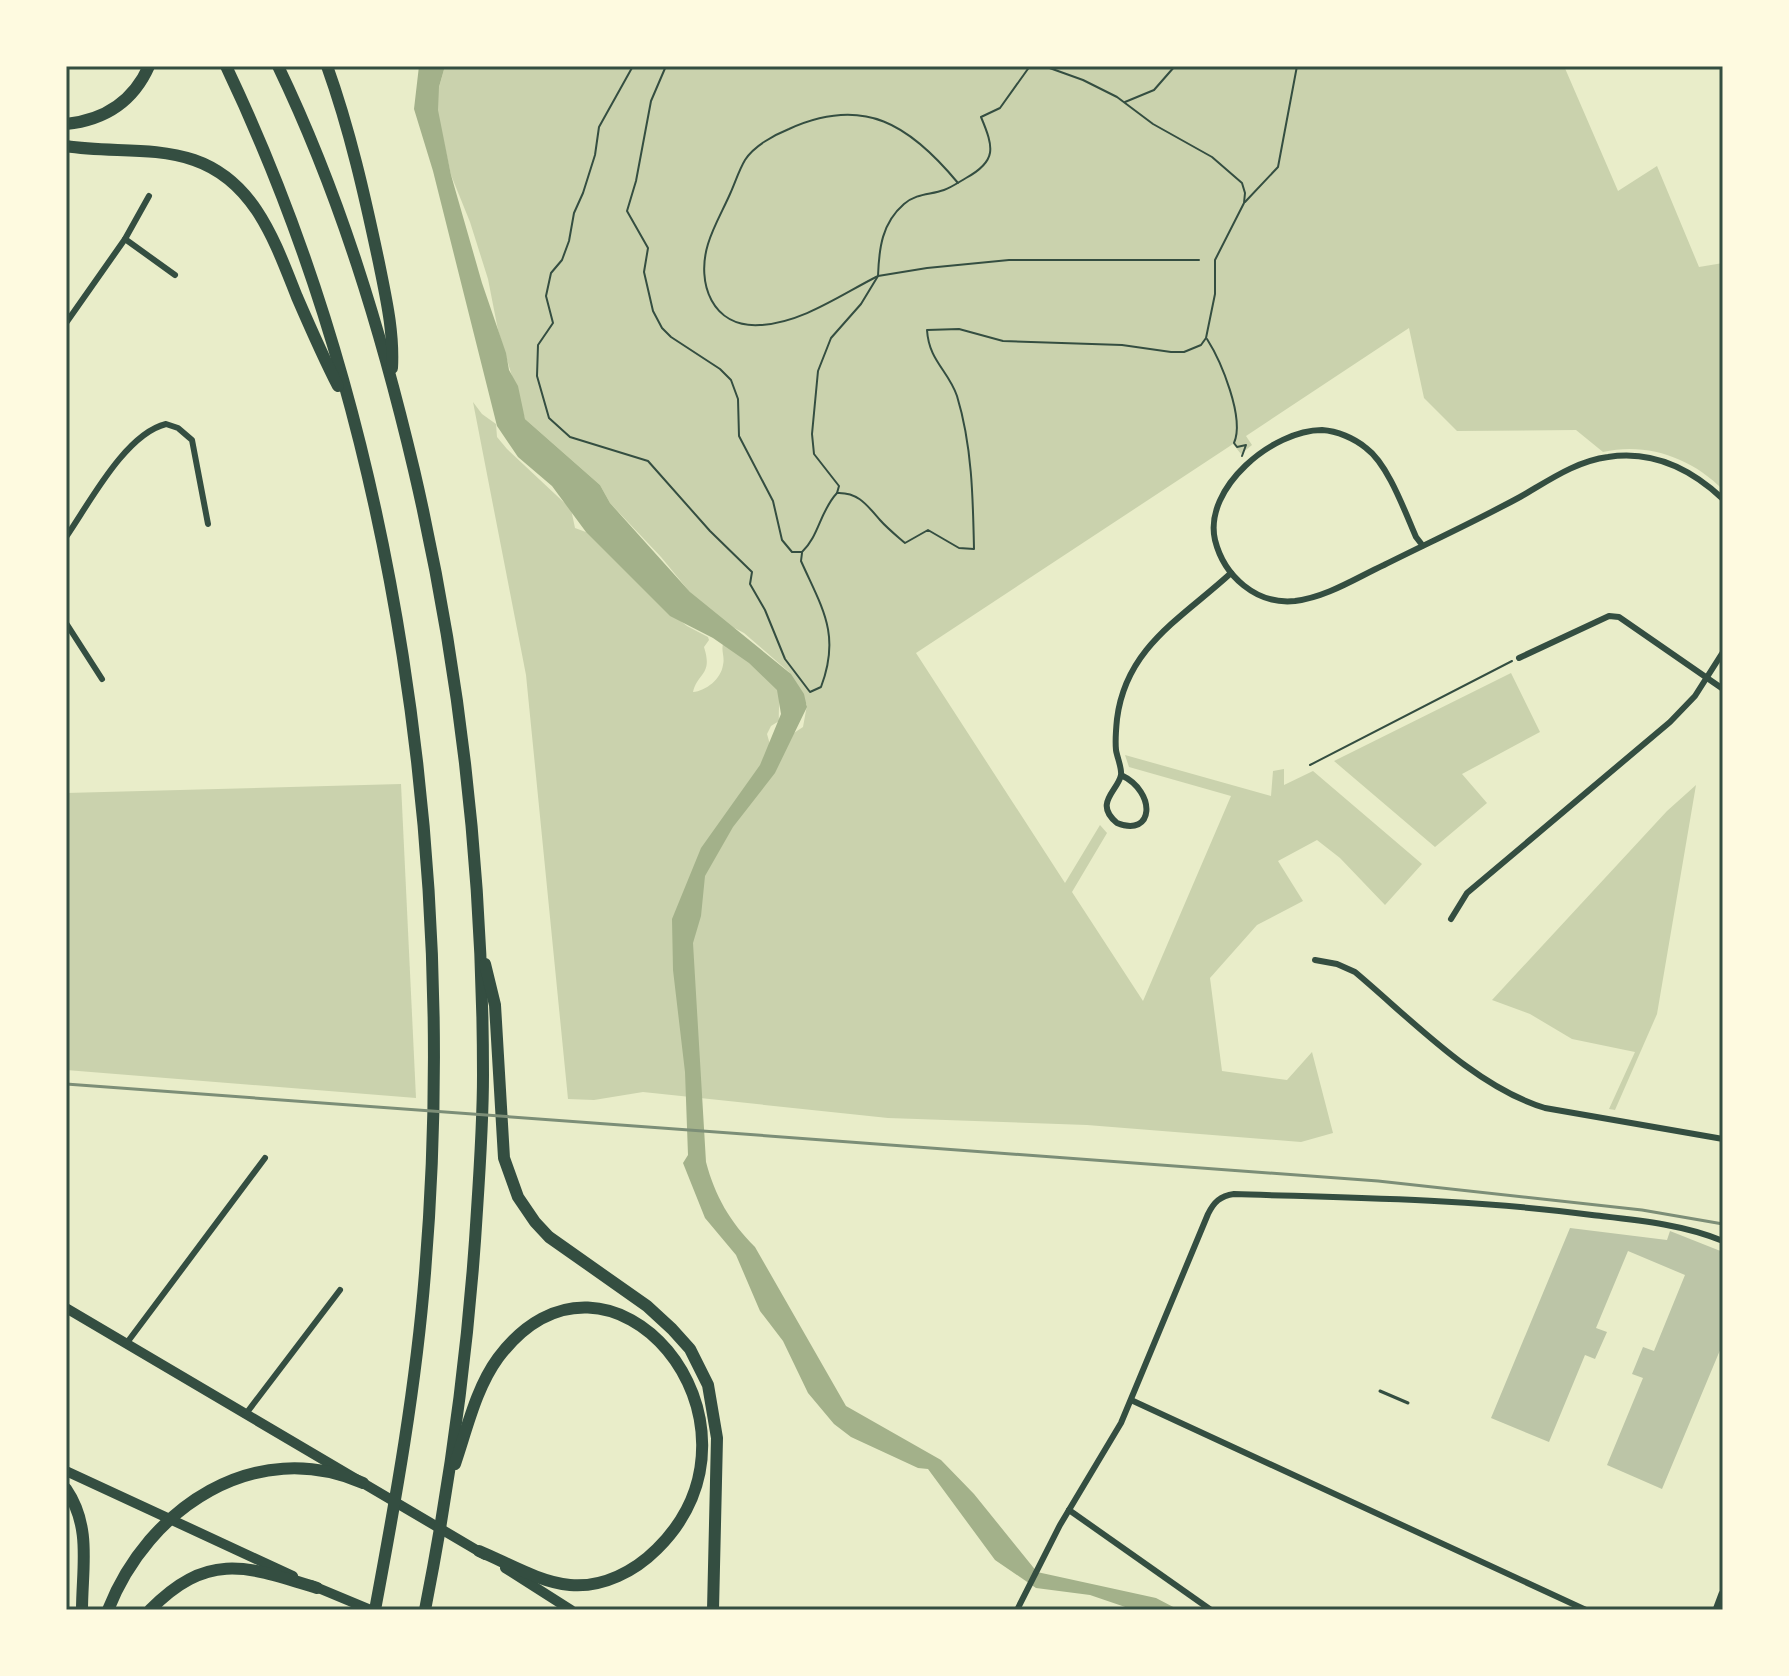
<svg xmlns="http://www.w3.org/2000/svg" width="1789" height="1676" font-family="Signika,sans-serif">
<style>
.green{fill:#cad2ad}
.water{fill:#a3b18a}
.building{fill:#bcc5a7}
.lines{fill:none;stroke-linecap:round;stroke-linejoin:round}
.path{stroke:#344e41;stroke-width:2}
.service{stroke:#344e41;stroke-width:3}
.minor{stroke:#344e41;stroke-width:6}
.secondary{stroke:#344e41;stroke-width:9}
.primary{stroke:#344e41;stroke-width:10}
.motorway{stroke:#344e41;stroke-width:12}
.rail{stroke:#7c8e77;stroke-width:3}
.neatline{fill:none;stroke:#344e41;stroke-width:3}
</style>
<rect width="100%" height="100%" fill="#e9edc9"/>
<g class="green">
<path d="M 445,66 L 1564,66 L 1618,191 L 1657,166 L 1699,267 L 1723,263 L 1723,490 C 1692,458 1647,442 1603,452 L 1576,430 L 1457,431 L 1424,398 L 1409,328 L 1246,436 L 1252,445 L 1241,454 L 1233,444 L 916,653 L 1065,883 L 1100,825 L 1107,833 L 1072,892 L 1143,1001 L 1231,796 L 1129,767 L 1125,755 L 1271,796 L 1273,771 L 1284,769 L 1284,785 L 1313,771 L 1422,864 L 1385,905 L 1340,858 L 1317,840 L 1278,861 L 1303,901 L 1257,925 L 1210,978 L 1222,1071 L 1287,1080 L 1312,1052 L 1333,1133 L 1301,1142 L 1087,1125 L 888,1118 L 643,1092 L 594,1100 L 568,1099 L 526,675 L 473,402 L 482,414 L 496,424 L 497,437 L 507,449 L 571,509 L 575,528 L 594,535 L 610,555 L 657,602 L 687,626 L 708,637 L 709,640 L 704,647 C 713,675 698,672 693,692 C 706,691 721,679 723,665 C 725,657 721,651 723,644 C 741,651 762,674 779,686 C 781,699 778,708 779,721 L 771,726 L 767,734 L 771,748 L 803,727 L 807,705 L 789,672 L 744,633 L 723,622 L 693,596 L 661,557 L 610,503 L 600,485 L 525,419 L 498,330 L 488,279 L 470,222 L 451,175 L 438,115 L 438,91 Z"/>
<polygon points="1511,673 1540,732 1462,774 1487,803 1435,847 1334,761"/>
<polygon points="401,784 416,1098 66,1070 66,793"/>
<polygon points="1696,785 1657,1014 1615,1110 1609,1109 1635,1052 1572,1039 1530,1014 1492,1000 1667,811"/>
</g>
<path class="water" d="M 419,66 L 445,66 L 439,87 L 438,110 L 451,175 L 482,283 L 506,353 L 509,370 L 518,386 L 525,419 L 600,485 L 610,503 L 690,592 L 791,674 L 804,694 L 807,707 L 775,773 L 733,827 L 705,876 L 701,916 L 693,943 L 706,1162 C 715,1196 730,1222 755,1247 L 846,1406 L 941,1460 L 974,1494 L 1037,1572 L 1156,1598 L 1179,1610 L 1134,1610 L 1090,1595 L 1036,1588 L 995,1560 L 928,1469 L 918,1468 L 851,1437 L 834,1424 L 808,1393 L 783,1341 L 760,1311 L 736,1255 L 705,1218 L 683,1163 L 688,1155 L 685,1072 L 673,970 L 672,919 L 701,848 L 760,765 L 781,714 L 777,690 L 749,663 L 713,638 L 670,616 L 586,532 L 552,486 L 518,457 L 497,426 L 433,171 L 414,109 Z"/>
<polygon class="building" points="1570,1228 1667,1240 1670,1231 1723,1252 1723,1343 1662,1489 1607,1465 1643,1378 1632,1374 1643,1347 1654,1351 1685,1275 1628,1251 1596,1328 1607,1332 1595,1359 1585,1355 1549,1442 1491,1418"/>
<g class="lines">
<g class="path">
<path d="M 633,66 L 599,127 L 595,155 L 583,193 L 574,213 L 569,241 L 562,260 L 551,273 L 546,296 L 553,323 L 538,345 L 537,376 L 549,418 L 570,437 L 648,461 L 710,531 L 752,572 L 750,584 L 765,610 L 785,659 L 810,692 L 821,687 C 841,634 822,608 801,561 L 802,553"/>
<path d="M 666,66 L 651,101 L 636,181 L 627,211 L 648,248 L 644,272 L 653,311 L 662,328 L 671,337 L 720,369 L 731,380 L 738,399 L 739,436 L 773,501 L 782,540 L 792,552 L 802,552 C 819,536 820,511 837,493 C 858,492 867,505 880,520 C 888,529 897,536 905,543 L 928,530 L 959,548 L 974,549 C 973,498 972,445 957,396 C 948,370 929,361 927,330 L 959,329 L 1003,341 L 1122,345 L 1171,352 L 1184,352 L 1201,345 L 1206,338 L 1215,294 L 1215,260 L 1244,203 L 1245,193 L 1242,183 L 1212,157 L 1153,124 L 1117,97 L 1083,80 L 1044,66"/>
<polyline points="1125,102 1154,90 1175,66"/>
<path d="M 958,183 C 910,125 864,95 789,129 C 774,135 754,146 745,160 C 739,170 735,183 730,194 C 723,210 713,227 708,244 C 696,283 712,328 760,325 C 802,323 842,294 878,276 C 879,248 882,223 904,204 C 917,193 930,195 944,190 C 952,187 959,182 966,178 C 997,161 994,148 981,117 L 1000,108 L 1030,66"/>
<polyline points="1245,202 1278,167 1297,66"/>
<path d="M 1207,339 C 1221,361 1245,418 1234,443 L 1237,447 L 1246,445 L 1242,456"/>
<polyline points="837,493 839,486 814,454 812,434 818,371 831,338 861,304 878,276 927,268 1009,260 1199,260"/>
<polyline points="1310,765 1512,661"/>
</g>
<polyline class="service" points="1380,1391 1408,1403"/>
<g class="minor">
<polyline points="125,239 175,275"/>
<polyline points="66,323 125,239 149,196"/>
<path d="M 66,537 C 89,504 125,434 166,424 L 178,428 L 192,440 L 208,524"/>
<path d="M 1423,546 L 1416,537 C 1405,512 1388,464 1366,448 C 1354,438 1337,431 1322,430 C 1273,430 1203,488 1215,540 C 1224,576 1256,605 1295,601 C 1327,597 1356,578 1384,565 C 1430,542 1476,521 1520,497 C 1548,481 1576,461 1608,457 C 1653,450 1691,469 1723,499"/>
<polyline points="66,623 102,679"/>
<polyline points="1519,658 1609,616 1619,617 1723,689"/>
<path d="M 1121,775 C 1157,792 1154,838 1117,823 C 1093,803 1118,791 1121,775 C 1122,768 1117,757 1116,750 C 1115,740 1116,729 1117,719 C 1126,647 1182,618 1231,573"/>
<polyline points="1451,919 1467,893 1670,722 1695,696 1723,652"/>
<path d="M 1315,960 L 1337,964 L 1355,972 C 1411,1019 1475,1087 1545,1108 L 1723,1139"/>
<polyline points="126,1344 265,1158"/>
<polyline points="1131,1400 1586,1610"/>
<polyline points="245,1415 340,1290"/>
<polyline points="1069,1510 1211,1610"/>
<path d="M 1017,1610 L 1060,1525 L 1121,1423 L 1208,1214 C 1214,1202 1220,1196 1234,1194 C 1353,1198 1473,1199 1592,1215 C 1636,1220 1682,1224 1723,1241"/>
</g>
<polyline class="secondary" points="1717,1610 1723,1594"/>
<g class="primary">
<polyline points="66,1308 485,1555"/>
<polyline points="66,1471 293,1576"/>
<polyline points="505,1568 571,1610"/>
<polyline points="311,1585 371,1610"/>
</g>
<g class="motorway">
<path d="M 226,66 C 399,429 458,874 425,1273 C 416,1386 396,1498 375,1610"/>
<path d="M 278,66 C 340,195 381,331 414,470 C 460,668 483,872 483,1075 C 483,1120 480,1165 477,1210 C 469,1344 451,1478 425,1610"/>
<path d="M 327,66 C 350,130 365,197 379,263 C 386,298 394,332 392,368"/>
<path d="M 66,124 C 105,120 133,102 149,66"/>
<path d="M 66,146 C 108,153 153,146 194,160 C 255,181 275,242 297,297 C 310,327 323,357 338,386"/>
<polyline points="485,964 495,1005 504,1158 518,1197 535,1222 549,1237 647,1306 672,1329 690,1349 708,1385 717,1438 713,1610"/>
<path d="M 455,1464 C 467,1429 476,1388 498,1358 C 609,1210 786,1422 657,1549 C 635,1571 603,1588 570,1585 C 539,1582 508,1563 479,1551"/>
<path d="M 66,1489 C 92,1527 82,1568 82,1610"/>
<path d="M 108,1610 C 148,1508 255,1436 363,1483"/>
<path d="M 150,1610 C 208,1551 247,1566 317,1588"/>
</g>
<polyline class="rail" points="66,1084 1378,1181 1642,1210 1723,1224"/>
</g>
<rect width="1789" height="1676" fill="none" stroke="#fefae0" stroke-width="136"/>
<rect x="68" y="68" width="1653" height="1540" class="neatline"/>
</svg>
